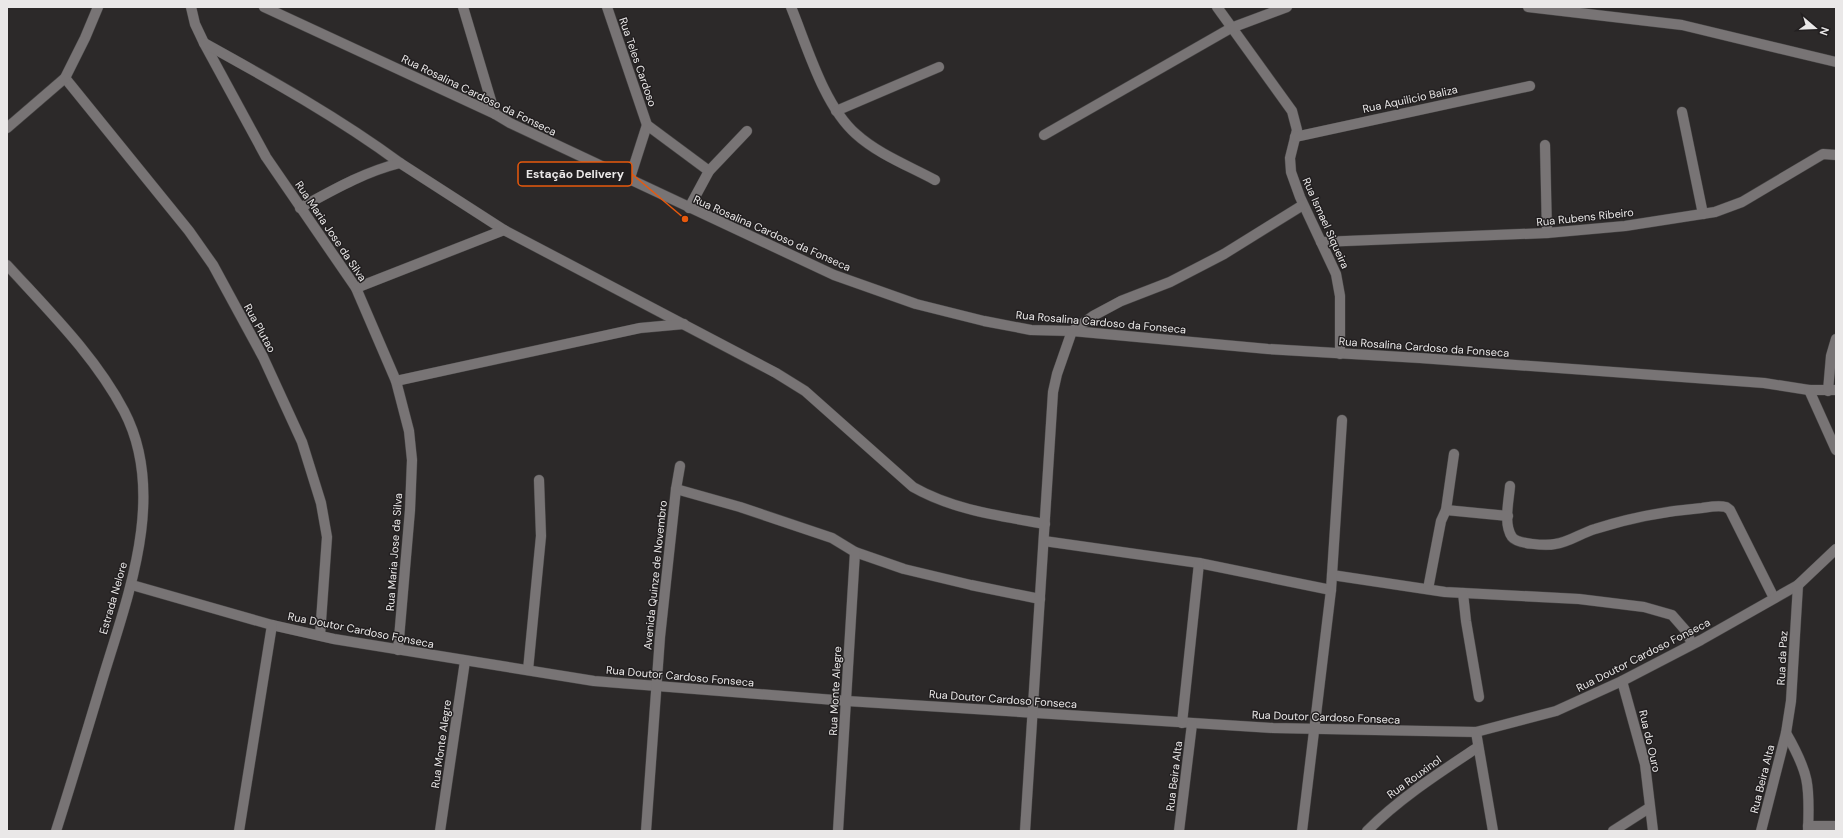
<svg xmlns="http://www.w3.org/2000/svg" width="1843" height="838" font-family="'DM Sans',sans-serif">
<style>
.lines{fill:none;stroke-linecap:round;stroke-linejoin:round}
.minor-casing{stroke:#474545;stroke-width:11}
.minor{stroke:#787475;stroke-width:10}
.labels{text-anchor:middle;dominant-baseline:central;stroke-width:3;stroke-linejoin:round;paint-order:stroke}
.street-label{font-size:11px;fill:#eae8e8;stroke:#221f20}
.leader{fill:none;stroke:#e8590c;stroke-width:1.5}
.callout-dot{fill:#e8590c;stroke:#221f20;stroke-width:1.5}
.callout{fill:#221f20;stroke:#e8590c;stroke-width:1.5}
.callout-label{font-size:12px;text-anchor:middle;font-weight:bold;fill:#eae8e8}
</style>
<rect width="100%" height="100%" fill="#2c2929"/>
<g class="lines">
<defs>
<g id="minor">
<polyline points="191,7 195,24 204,43 266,157 356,288 396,381 409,431 412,460 410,510 398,650"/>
<polyline points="264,7 495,114 510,123 834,275 916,304 984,321 1031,330 1072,331 1268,349 1420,358 1764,383 1809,390 1836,390"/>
<polyline points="463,7 495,114"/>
<polyline points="607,7 647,125"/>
<path d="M 791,7 C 807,46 824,106 856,134 C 878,154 909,166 935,180"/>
<polyline points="1217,7 1292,111 1297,130 1290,158 1291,172 1300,197 1336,274 1340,296 1340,354"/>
<polyline points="1528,7 1682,25 1836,62"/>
<path d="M 204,43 C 271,80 339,118 400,163"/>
<polyline points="65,78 189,231 213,265 263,357 302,442 321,503 327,537 320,635"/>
<polyline points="836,111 939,67"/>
<polyline points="1682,112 1703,214"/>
<polyline points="7,128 65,78 85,38 98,7"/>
<polyline points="1044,135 1231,28 1287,7"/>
<polyline points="1295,137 1530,86"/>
<polyline points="1545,145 1547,233"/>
<polyline points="629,181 647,125 709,171"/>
<path d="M 300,208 C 333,190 364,172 400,163 L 504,230 L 776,373 L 805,391 L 913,487 C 953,510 1001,516 1045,524"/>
<polyline points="689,208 709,171 747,131"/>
<polyline points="1321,242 1547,233 1625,226 1715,212 1742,202 1823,154 1836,155"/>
<path d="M 7,265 C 49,311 95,356 124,411 C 168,495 127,598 102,681 C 87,731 72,781 56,831"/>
<polyline points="356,288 504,230"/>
<polyline points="396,381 640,328 684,324"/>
<polyline points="1809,390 1836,450"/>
<polyline points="1828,391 1831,356 1836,339"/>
<path d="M 1510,486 C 1509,500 1503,524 1512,537 C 1517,544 1546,546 1555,544 C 1570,542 1581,533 1595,529 C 1629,518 1666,511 1702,508 C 1709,507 1718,505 1726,507 L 1730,510 L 1774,598"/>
<polyline points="676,489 740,507 832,538 855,552 904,569 971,585 1040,599"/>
<polyline points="1446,510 1508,516"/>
<polyline points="1044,541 1199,563 1331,590"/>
<polyline points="1332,575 1445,592 1579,599 1644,607 1672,615 1686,631 1692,644"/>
<polyline points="132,585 272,625 334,639 594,681 847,701 1273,728 1476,732 1556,711 1622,681 1701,640 1798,585 1836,549"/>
<polyline points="1428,589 1441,521 1446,510 1454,454"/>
<polyline points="1463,593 1466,621 1479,697"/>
<polyline points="528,670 541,536 539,480"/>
<polyline points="1622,681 1645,764 1653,831"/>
<polyline points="1182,723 1199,563"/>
<polyline points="1476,732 1493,831"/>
<path d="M 1786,733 C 1809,773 1810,785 1808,831"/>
<polyline points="1808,826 1836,826"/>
<polyline points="239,831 272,625"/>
<polyline points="440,831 465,661"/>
<polyline points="646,831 660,637 676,489 680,466"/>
<polyline points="838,831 855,552"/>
<polyline points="1025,831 1053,392 1057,374 1072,331 1093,316 1121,301 1170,282 1224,254 1303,205"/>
<polyline points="1179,831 1192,724"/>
<polyline points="1302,831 1331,590 1342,420"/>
<path d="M 1367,831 C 1400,798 1439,773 1478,747"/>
<polyline points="1613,831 1649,808"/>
<polyline points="1761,831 1786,733 1791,701 1798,585"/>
</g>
</defs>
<use href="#minor" class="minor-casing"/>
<use href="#minor" class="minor"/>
</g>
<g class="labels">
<g class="street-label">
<text transform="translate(638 62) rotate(71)">Rua Teles Cardoso</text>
<text transform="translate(479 95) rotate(26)">Rua Rosalina Cardoso da Fonseca</text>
<text transform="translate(1410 99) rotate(-12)">Rua Aquilicio Baliza</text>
<text transform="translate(1585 217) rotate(-6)">Rua Rubens Ribeiro</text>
<text transform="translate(1326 223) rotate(66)">Rua Ismael Siqueira</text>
<text transform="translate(331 231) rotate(56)">Rua Maria Jose da Silva</text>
<text transform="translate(772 233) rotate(24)">Rua Rosalina Cardoso da Fonseca</text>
<text transform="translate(1101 322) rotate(5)">Rua Rosalina Cardoso da Fonseca</text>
<text transform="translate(260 328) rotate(61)">Rua Plutao</text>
<text transform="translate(1424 347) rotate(4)">Rua Rosalina Cardoso da Fonseca</text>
<text transform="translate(394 552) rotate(-86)">Rua Maria Jose da Silva</text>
<text transform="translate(655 575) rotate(-84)">Avenida Quinze de Novembro</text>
<text transform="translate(113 598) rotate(-74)">Estrada Nelore</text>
<text transform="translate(361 630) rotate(11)">Rua Doutor Cardoso Fonseca</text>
<text transform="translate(1643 655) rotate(-27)">Rua Doutor Cardoso Fonseca</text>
<text transform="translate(1782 658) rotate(-87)">Rua da Paz</text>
<text transform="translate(680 676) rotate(5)">Rua Doutor Cardoso Fonseca</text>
<text transform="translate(835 691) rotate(-87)">Rua Monte Alegre</text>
<text transform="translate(1003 699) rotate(4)">Rua Doutor Cardoso Fonseca</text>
<text transform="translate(1326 717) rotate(2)">Rua Doutor Cardoso Fonseca</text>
<text transform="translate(1650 741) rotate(77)">Rua do Ouro</text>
<text transform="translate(441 744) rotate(-82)">Rua Monte Alegre</text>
<text transform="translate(1174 776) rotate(-83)">Rua Beira Alta</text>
<text transform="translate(1414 777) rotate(-36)">Rua Rouxinol</text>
<text transform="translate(1762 779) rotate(-76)">Rua Beira Alta</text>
</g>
</g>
<path class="leader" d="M685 219L632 174"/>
<circle class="callout-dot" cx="685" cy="219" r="4"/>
<rect class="callout" x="518" y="162" width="114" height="24" rx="4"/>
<g class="callout-label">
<text x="575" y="178">Estação Delivery</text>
</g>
<rect width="1843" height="838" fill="none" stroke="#eae8e8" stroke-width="16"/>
<g transform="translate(1815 28) rotate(109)" stroke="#221f20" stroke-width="3" paint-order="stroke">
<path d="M0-3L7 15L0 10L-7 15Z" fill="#eae8e8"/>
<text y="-6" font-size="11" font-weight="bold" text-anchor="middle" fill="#eae8e8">N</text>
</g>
</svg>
